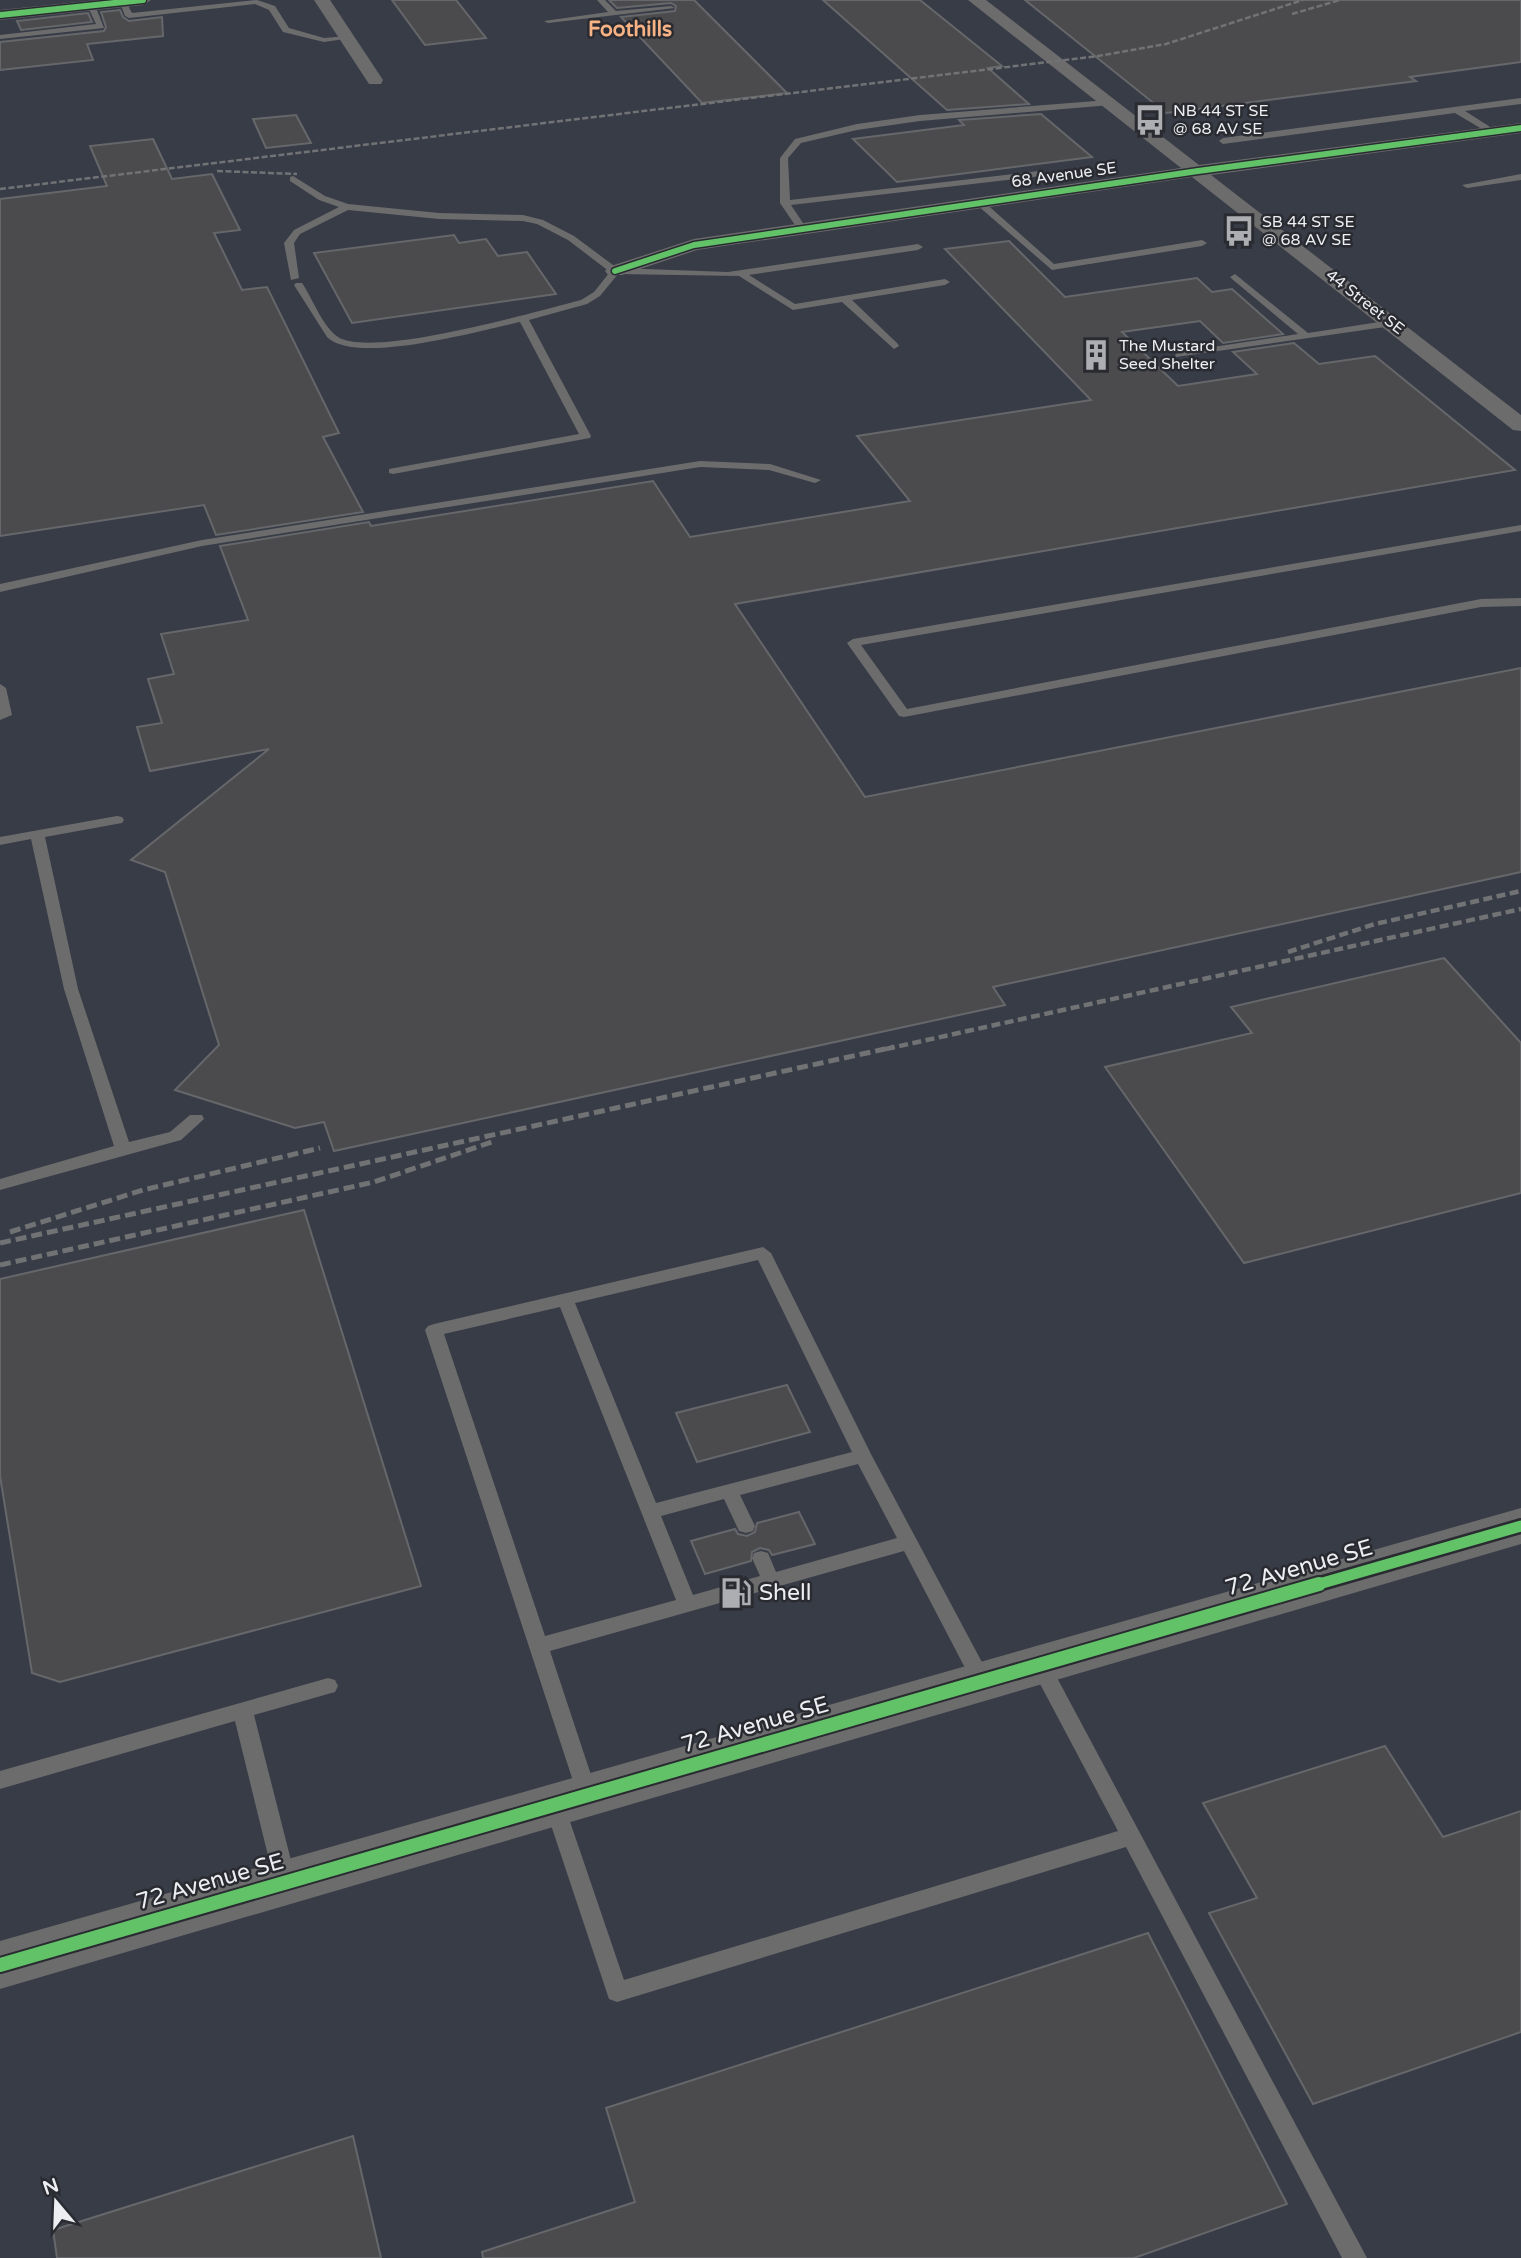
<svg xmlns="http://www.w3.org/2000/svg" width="1521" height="2258" font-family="'Varela Round',sans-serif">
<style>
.built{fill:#383c47}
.building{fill:#4b4b4e;stroke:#66676a;stroke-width:2}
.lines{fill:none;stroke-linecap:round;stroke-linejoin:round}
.service{fill:#6c6c6d;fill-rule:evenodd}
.minor{fill:#6c6c6d;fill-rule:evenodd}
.tertiary{fill:#6c6c6d;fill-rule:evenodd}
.rail-far2{stroke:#717274;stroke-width:2.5;stroke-dasharray:6 2.5;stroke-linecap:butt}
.rail-far1{stroke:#717274;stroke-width:4.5;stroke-dasharray:9 4.5;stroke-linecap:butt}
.rail{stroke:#717274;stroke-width:5;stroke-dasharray:11 5;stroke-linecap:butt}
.cycleway-far2-casing{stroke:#292b31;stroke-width:9}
.cycleway-far1-casing{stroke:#292b31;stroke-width:16}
.cycleway-casing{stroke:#292b31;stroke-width:18}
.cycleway-far2{stroke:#61c268;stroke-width:6}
.cycleway-far1{stroke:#61c268;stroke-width:11}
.cycleway{stroke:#61c268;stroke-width:14}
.labels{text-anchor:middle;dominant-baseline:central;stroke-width:5;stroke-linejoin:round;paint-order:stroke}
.far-poi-label{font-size:16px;fill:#eceef2;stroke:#292b31;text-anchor:start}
.far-street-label{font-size:16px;fill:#eceef2;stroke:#292b31}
.far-district-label{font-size:21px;font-weight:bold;fill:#f7b385;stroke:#292b31}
.near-street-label{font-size:23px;fill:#eceef2;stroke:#292b31}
.near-poi-label{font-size:23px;fill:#eceef2;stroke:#292b31;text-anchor:start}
</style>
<rect width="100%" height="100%" fill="#353639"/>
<rect class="built" x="0" y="0" width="1521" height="2258"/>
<g class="building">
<polygon points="392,0 456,0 486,38 425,45"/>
<polygon points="609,0 694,0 787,93 702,103 621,17 675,11 676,6 671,3 617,8"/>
<polygon points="823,0 920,0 1002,66 988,68 1029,104 947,110"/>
<polygon points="1025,0 1521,0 1521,62 1410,77 1416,81 1166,113"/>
<polygon points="120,10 123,17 129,21 162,17 163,36 87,44 93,60 0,70 0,42 104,31 106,27 101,12"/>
<polygon points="88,13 92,22 21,30 17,21"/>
<polygon points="1041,114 1092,157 897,182 853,139 964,125 959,120"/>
<polygon points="296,115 311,143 266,148 253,119"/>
<polygon points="153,139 172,179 212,174 240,230 214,233 242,290 267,287 339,433 323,437 363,512 216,535 204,505 0,536 0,199 107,186 90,146"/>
<polygon points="454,235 459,243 486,239 498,256 527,252 556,294 352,323 314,253"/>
<polygon points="1009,241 1065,297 1197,278 1212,292 1232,289 1283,334 1223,343 1200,321 1122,332 1178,386 1257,374 1233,352 1294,343 1319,364 1375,356 1515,470 735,604 865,797 1521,668 1521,872 993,987 1005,1005 334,1151 324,1122 295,1128 175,1090 219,1045 165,872 131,860 269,749 150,771 137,727 162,723 148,679 174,674 161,634 248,620 220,546 369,522 371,526 653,481 690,537 910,501 857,436 1091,400 945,249"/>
<polygon points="1444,958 1521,1043 1521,1193 1244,1263 1105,1067 1252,1033 1231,1007"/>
<polygon points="304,1210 421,1586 60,1682 32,1673 0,1476 0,1279"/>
<polygon points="787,1385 810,1432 697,1462 676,1413"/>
<polygon points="799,1512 815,1544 772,1555 769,1550 760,1548 752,1552 751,1561 705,1574 691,1541 735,1529 738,1534 747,1536 755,1532 757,1523"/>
<polygon points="1385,1746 1443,1837 1521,1811 1521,2032 1313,2104 1209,1913 1257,1898 1203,1803"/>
<polygon points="1148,1933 1287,2204 1134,2258 483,2258 482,2252 635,2202 606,2108"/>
<polygon points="353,2136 381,2258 57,2258 53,2230"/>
</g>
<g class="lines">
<g class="service">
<polygon points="119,0 125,0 132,13 257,0 275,6 289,28 324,38 347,36 351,38 324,42 283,32 269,10 255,4 129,18 125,16"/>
<polygon points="597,0 605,0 616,11 671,6 675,8 548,23 544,21 608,12"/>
<polygon points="91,3 95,5 104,28 0,39 0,35 96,24 87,5"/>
<polygon points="1521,98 1521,104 1465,111 1495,130 1495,134 1492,135 1455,113 1223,144 1219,141 1223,138"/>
<polygon points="1108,100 1112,103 1111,105 920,121 857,130 801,143 788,158 790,200 1039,171 1043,174 1042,176 791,205 807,229 802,232 799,231 780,203 780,158 795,139 857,124 920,115"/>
<polygon points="1521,174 1521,180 1467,188 1462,185"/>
<path d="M 293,176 L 325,196 L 348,204 L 439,213 L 523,215 L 543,220 L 574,236 L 617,268 L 728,272 L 918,244 L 923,247 L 918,250 L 749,275 L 795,304 L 945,279 L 950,282 L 945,285 L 852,300 L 898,344 L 899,346 L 894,349 L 842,302 L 793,310 L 739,276 L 618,274 L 600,296 L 587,304 L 529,320 L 591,436 L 590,438 L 393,474 L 389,473 L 389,469 L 579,434 L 520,322 C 481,330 356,366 327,337 L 294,285 L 296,283 L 302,283 C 313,299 322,326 338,337 C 372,359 538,311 581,300 L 594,292 L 610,272 L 568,240 L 537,224 L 523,221 L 439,219 L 348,210 L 300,234 L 294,243 L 299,278 L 291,280 L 284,243 L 294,230 L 339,207 L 319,200 L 290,181 L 290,177 Z"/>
<polygon points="977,201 983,201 1054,264 1202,240 1207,243 1202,246 1052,270 977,205"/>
<polygon points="1235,274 1308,333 1392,320 1397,323 1392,326 1176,357 1175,355 1180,352 1298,334 1232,279 1230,277"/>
<polygon points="700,461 770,464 821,480 815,483 769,470 700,467 202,546 0,592 0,584 202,540"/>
<polygon points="1521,525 1521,531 861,645 907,709 1481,599 1521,598 1521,606 1481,607 904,717 899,716 847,643 853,639"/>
<polygon points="0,684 6,688 12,715 0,720"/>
<polygon points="117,816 122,817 124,820 122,823 45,837 78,989 129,1142 170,1132 190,1115 202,1115 204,1119 181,1140 0,1190 0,1179 114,1146 64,989 31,839 0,845 0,837"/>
<path d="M 763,1247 L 771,1253 L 872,1456 L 992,1681 L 989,1687 L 982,1689 L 975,1687 L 904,1551 L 550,1651 L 597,1793 L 594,1799 L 587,1802 L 580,1799 L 577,1793 L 425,1330 L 428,1326 L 434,1324 ZM 758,1260 L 852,1452 L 656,1503 L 575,1303 ZM 560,1307 L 676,1600 L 545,1636 L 444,1334 ZM 858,1464 L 897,1538 L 776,1572 L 768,1553 L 761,1551 L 754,1553 L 752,1558 L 760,1576 L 693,1595 L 661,1516 L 724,1499 L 739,1531 L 746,1533 L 753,1531 L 755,1526 L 740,1495 Z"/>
<polygon points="1040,1657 1047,1659 1367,2258 1342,2258 1126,1847 617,2002 609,1999 545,1807 548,1801 555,1798 562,1801 565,1807 624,1980 1118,1831 1030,1665 1033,1659"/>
<polygon points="328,1678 335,1680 338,1686 335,1692 254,1715 296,1880 292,1887 285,1889 278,1887 274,1880 235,1721 0,1789 0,1771"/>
</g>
<g class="minor">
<polygon points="98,0 151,0 143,5 0,20 0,10"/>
<polygon points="314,0 330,0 383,80 381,84 369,84"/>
<polygon points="968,0 986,0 1199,165 1521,123 1521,133 1211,175 1521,415 1521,431 1513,430 1192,177 697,250 622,275 608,275 605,271 608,267 694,239 1181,168"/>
</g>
<polygon class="tertiary" points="1521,1508 1521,1544 0,1989 0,1941"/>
<g class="rail-far2">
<polyline points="1292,14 1340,0"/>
<polyline points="217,171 297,174"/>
<polyline points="0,189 1098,56 1166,44 1303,0"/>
</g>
<g class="rail-far1">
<polyline points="1288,952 1375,924 1521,891"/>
<polyline points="886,1049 1521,909"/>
</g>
<g class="rail">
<polyline points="10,1232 143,1190 320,1148"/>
<polyline points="0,1243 894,1047"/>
<polyline points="0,1265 374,1182 492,1142"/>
</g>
<defs>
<g id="cycleway-far2">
<polyline points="0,15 143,0"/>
<polyline points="615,271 694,245 1198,171 1521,128"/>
</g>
<polyline id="cycleway-far1" points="1312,1586 1521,1526"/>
<polyline id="cycleway" points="0,1965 1319,1584"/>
</defs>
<use href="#cycleway-far2" class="cycleway-far2-casing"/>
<use href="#cycleway-far1" class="cycleway-far1-casing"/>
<use href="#cycleway" class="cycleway-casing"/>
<use href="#cycleway-far2" class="cycleway-far2"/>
<use href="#cycleway-far1" class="cycleway-far1"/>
<use href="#cycleway" class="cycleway"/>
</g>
<defs>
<symbol id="bus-bare" viewBox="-9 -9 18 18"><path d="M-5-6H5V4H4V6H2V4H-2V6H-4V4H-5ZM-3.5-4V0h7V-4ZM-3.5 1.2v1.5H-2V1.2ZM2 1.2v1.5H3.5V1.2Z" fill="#acaeb1" stroke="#292b31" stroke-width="2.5" paint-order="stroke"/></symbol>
<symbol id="building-bare" viewBox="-9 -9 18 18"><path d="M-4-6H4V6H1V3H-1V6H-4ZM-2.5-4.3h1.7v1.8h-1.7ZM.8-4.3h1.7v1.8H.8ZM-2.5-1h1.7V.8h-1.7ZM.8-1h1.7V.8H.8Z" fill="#acaeb1" stroke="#292b31" stroke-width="2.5" paint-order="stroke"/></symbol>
<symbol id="fuel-bare" viewBox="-9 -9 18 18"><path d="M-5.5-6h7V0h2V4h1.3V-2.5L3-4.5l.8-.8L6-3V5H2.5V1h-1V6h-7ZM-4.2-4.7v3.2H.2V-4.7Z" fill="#acaeb1" stroke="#292b31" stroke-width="2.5" paint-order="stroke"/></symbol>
</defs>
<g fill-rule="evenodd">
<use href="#bus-bare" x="1128" y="98" width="44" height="44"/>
<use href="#bus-bare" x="1217" y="209" width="44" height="44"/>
<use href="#building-bare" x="1074" y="333" width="44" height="44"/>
<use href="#fuel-bare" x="714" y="1571" width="44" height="44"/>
</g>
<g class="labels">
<g class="far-poi-label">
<text x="1173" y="111">NB 44 ST SE<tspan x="1173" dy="18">@ 68 AV SE</tspan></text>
<text x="1262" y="222">SB 44 ST SE<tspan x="1262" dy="18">@ 68 AV SE</tspan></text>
<text x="1119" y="346">The Mustard<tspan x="1119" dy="18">Seed Shelter</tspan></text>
</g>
<g class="far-street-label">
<text transform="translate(1064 175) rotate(-8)">68 Avenue SE</text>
<text transform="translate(1365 302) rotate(38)">44 Street SE</text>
</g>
<g class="far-district-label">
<text x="630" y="29">Foothills</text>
</g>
<g class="near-street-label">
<text transform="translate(1299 1568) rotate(-16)">72 Avenue SE</text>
<text transform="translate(755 1725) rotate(-16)">72 Avenue SE</text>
<text transform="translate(210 1882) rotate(-16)">72 Avenue SE</text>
</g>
<g class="near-poi-label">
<text x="759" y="1593">Shell</text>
</g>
</g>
<g transform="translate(56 2202) rotate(341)" stroke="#292b31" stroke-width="5" paint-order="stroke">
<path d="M0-5L12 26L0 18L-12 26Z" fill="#eceef2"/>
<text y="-10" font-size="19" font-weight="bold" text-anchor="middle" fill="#eceef2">N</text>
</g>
</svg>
